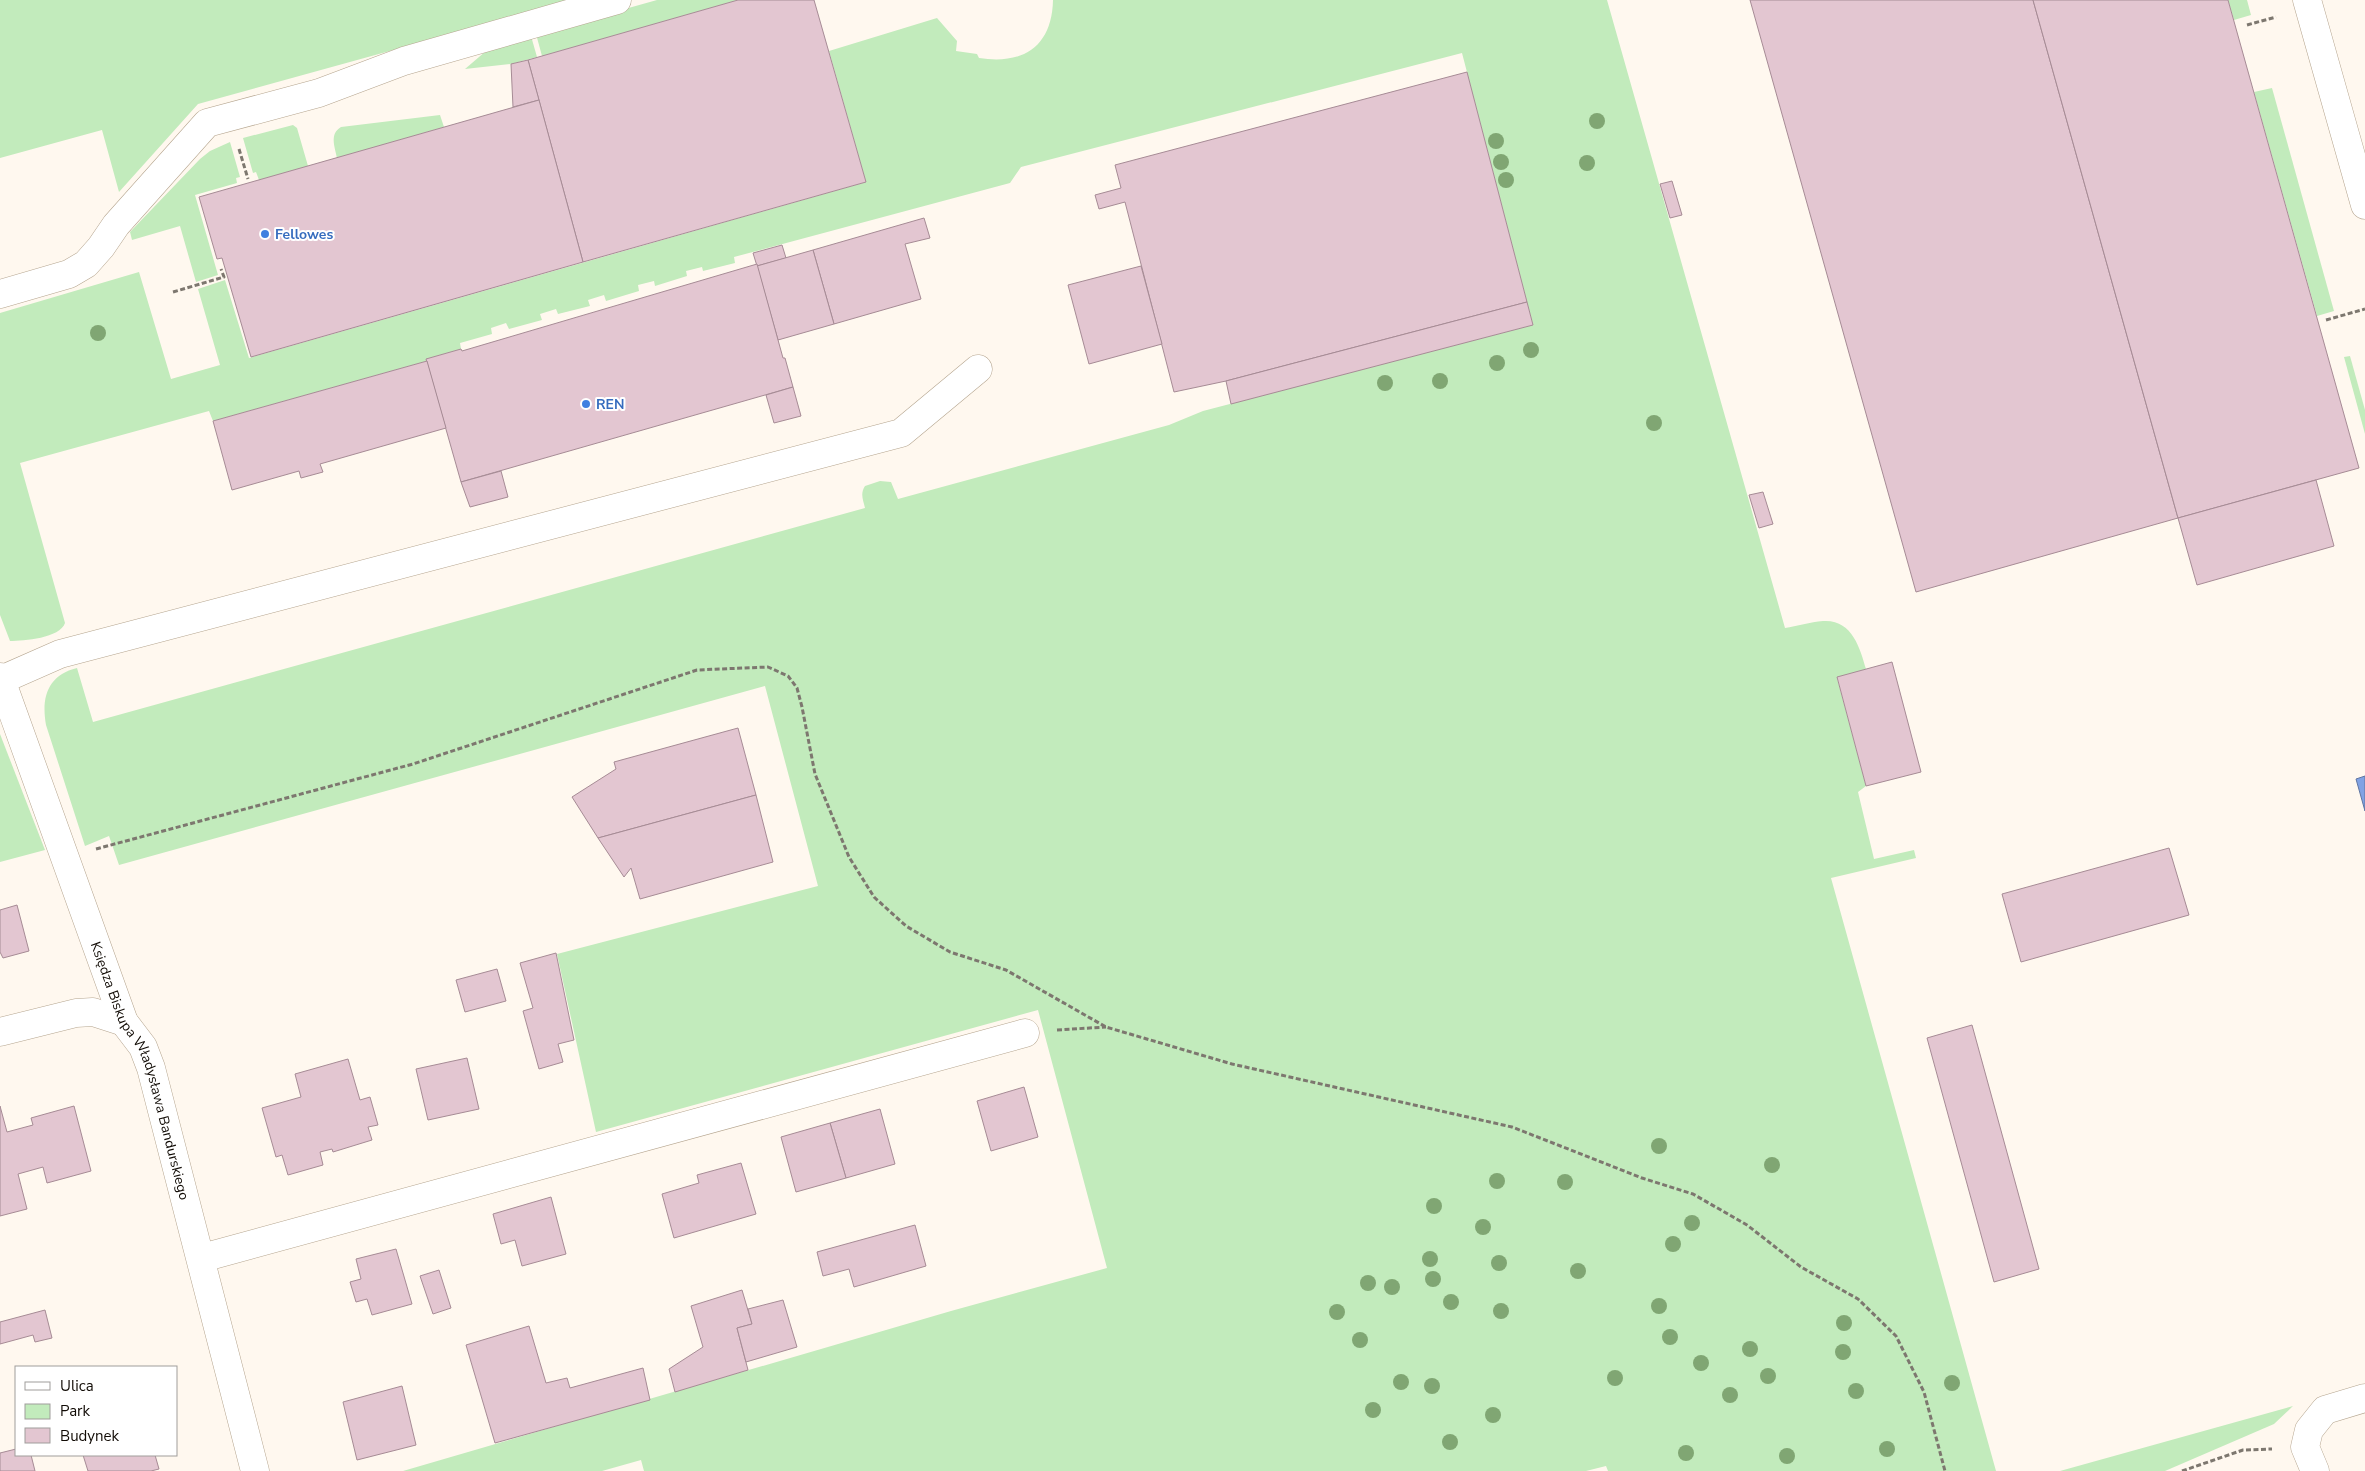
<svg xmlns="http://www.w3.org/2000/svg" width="2365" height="1471" font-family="'Nunito Sans',sans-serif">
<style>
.green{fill:#c2ebbc}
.water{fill:#80a2e4;stroke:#5f75a1}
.building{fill:#e3c6d1;stroke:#a68b95}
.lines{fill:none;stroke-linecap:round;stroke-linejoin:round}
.minor-casing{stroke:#b5a58f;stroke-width:29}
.path{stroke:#7d776f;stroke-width:3;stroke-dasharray:5 2.5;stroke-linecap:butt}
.minor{stroke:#fff;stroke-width:28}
.tree{fill:#80a673}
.shop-dot{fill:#3f7fe0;stroke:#fff;stroke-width:2}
.labels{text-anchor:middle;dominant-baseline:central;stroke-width:4;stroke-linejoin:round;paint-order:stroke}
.shop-label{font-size:14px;font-weight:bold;fill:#366cbe;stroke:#fff;text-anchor:start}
.street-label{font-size:14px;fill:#110b05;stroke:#fff}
</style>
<rect width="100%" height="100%" fill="#fff8ef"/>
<g class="green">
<polygon points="0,0 574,0 198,104 119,192 102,130 0,158"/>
<polygon points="657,0 738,0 542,56 536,34"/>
<path d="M 1053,0 L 1607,0 L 1785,628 C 1797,626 1810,622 1823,621 C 1852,619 1860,648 1866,669 L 1837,678 L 1866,786 L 1858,792 L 1874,859 L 1914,850 L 1916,858 L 1831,878 L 1996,1471 L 1608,1471 L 1606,1466 L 1586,1471 L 644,1471 L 641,1460 L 602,1471 L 403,1471 L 951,1311 L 1107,1268 L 1038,1010 L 596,1132 L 557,954 L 818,886 L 765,686 L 119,865 L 109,836 L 85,846 L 46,725 C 41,697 48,675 77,668 L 93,722 L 865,508 C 863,499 860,494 865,486 L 880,481 L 891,482 L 898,499 L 1169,425 L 1203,411 L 1533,325 L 1462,53 L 1021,167 L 1010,183 L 734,257 L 735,263 L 703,271 L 702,267 L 686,271 L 687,276 L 655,286 L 654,281 L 638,285 L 639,291 L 606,301 L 604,295 L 588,300 L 590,306 L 558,314 L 556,309 L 540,314 L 542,320 L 509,329 L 506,323 L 491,328 L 492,334 L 460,343 L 461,349 L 426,359 L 427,361 L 213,421 L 209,411 L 20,463 L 65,623 C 60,638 24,641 10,641 L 0,615 L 0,313 L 139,272 L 171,379 L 220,365 L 198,289 L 225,280 L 249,358 L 866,182 L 829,51 L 937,18 L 957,41 L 956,51 L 977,54 L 979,58 C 1024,65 1052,46 1053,0 Z"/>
<polygon points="2228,0 2247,0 2251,15 2234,20"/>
<polygon points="531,36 537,57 511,64 465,69 486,51"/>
<polygon points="2272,88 2334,311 2317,316 2254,92"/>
<path d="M 440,115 L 444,127 L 337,158 C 335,147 329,134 341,127 Z"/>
<polygon points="293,125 297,128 308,166 259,180 256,172 253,173 243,138"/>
<polygon points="230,142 240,177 236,178 237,183 195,195 218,275 196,282 180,226 132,240 130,232 200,159 210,151"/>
<polygon points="2350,356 2365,410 2365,434 2344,357"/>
<polygon points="0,734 45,850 0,862"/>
<polygon points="2293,1406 2274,1424 2165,1471 2060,1471"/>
</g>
<polygon class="water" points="2365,776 2365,811 2356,779"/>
<g class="building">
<polygon points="738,0 814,0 866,182 583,262 528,60"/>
<polygon points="1750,0 2033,0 2178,518 1916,592"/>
<polygon points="2033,0 2228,0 2359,468 2178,518"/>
<polygon points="528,60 539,100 513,107 511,64"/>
<polygon points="1467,72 1527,302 1226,381 1174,392 1125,202 1099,209 1095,195 1121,188 1115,165"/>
<polygon points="539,100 583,262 251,357 222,258 217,259 199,197"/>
<polygon points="1672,181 1682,215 1670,218 1660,184"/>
<polygon points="924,218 930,238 905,244 921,299 834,324 813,250"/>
<polygon points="782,245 786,258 757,266 753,253"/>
<polygon points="813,250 834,324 778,340 757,266"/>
<polygon points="757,264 783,358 785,358 793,387 461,482 426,359 461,349 462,351"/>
<polygon points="1141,266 1162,344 1089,364 1068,285"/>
<polygon points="1527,302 1533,325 1231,404 1226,381"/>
<polygon points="427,361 446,428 320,464 323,472 301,478 299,471 232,490 213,421"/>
<polygon points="793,387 801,416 774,423 766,395"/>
<polygon points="501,471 508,497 470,507 461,482"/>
<polygon points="2316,480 2334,546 2197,585 2178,518"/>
<polygon points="1763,492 1773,524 1759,528 1749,495"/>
<polygon points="1892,662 1921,772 1866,786 1837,677"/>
<polygon points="738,728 756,795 598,838 572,797 616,769 614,762"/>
<polygon points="756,795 773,862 640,899 631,868 624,877 598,838"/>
<polygon points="2169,848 2189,915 2021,962 2002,894"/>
<polygon points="17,905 29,951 3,958 0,952 0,910"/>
<polygon points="556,953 574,1040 558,1044 563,1062 539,1069 523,1011 533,1008 520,963"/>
<polygon points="497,969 506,1001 465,1012 456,980"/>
<polygon points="1972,1025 2039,1269 1994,1282 1927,1038"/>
<polygon points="467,1058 479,1109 428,1120 416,1069"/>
<polygon points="348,1059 360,1100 370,1097 378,1125 368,1127 372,1140 333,1152 332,1149 320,1152 323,1165 288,1175 282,1155 276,1157 262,1108 301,1097 295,1074"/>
<polygon points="1024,1087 1038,1137 991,1151 977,1101"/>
<polygon points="0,1106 7,1132 33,1125 31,1118 74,1106 91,1171 47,1183 43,1167 18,1174 27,1209 0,1216"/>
<polygon points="880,1109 895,1164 846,1178 830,1123"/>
<polygon points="830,1123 846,1178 796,1192 781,1137"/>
<polygon points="741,1163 756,1214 674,1238 662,1194 699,1183 697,1175"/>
<polygon points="551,1197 566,1254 522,1266 515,1240 501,1244 493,1214"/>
<polygon points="915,1225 926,1266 854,1287 849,1269 823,1276 817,1252"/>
<polygon points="396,1249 412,1304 372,1315 367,1299 356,1302 350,1282 361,1279 356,1259"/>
<polygon points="439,1270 451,1308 433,1314 420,1276"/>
<polygon points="742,1290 752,1324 737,1328 748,1370 675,1392 669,1369 703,1347 691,1306"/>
<polygon points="783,1300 797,1347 746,1362 737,1328 752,1324 748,1309"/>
<polygon points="45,1310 52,1338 35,1342 33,1335 0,1344 0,1322"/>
<polygon points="529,1326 546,1383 567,1378 570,1388 643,1368 650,1400 495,1443 466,1345"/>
<polygon points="402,1386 416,1445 357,1460 343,1402"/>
<polygon points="16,1449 16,1455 31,1455 35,1471 0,1471 0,1453"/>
<polygon points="83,1455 155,1455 159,1469 151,1471 88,1471"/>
</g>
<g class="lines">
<defs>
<g id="minor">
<polyline points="2307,0 2365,205"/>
<polyline points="0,294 69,274 86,264 101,247 116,225 207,123 319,93 404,61 617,0"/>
<path id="s1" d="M 0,677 L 124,1022 L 143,1047 L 151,1068 L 255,1471"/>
<polyline points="1,680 60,654 901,433 978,369"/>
<polyline points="0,1032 76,1013 93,1012 124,1022"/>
<polyline points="202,1258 1025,1033"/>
<polyline points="2315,1471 2305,1447 2309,1430 2325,1410 2365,1398"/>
</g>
</defs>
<use href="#minor" class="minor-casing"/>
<g class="path">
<polyline points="2247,25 2276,17"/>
<polyline points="239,149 248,179"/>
<polyline points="173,292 224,277 221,269"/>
<polyline points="2326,320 2365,309"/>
<polyline points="96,849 413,764 697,670 768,667 788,676 797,688 802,707 815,774 849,857 874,897 906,926 950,952 1006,970 1106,1027 1232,1064 1512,1127 1642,1178 1693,1194 1747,1225 1801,1267 1858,1299 1896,1336 1924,1392 1945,1471"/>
<polyline points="1057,1030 1106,1027"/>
<polyline points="2182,1471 2243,1450 2272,1449"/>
</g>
<use href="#minor" class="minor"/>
</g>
<g class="tree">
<circle cx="1597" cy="121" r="8"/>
<circle cx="1496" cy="141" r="8"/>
<circle cx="1501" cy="162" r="8"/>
<circle cx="1587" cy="163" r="8"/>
<circle cx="1506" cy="180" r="8"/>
<circle cx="98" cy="333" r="8"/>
<circle cx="1531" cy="350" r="8"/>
<circle cx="1497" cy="363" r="8"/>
<circle cx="1440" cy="381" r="8"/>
<circle cx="1385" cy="383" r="8"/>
<circle cx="1654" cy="423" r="8"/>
<circle cx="1659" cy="1146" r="8"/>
<circle cx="1772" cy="1165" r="8"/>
<circle cx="1497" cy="1181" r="8"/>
<circle cx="1565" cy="1182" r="8"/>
<circle cx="1434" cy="1206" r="8"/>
<circle cx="1692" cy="1223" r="8"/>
<circle cx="1483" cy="1227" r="8"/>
<circle cx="1673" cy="1244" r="8"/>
<circle cx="1430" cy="1259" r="8"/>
<circle cx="1499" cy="1263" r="8"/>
<circle cx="1578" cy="1271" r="8"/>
<circle cx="1433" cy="1279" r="8"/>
<circle cx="1368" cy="1283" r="8"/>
<circle cx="1392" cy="1287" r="8"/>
<circle cx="1451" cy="1302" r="8"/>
<circle cx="1659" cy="1306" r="8"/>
<circle cx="1501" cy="1311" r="8"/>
<circle cx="1337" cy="1312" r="8"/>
<circle cx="1844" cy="1323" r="8"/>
<circle cx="1670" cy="1337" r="8"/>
<circle cx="1360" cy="1340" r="8"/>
<circle cx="1750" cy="1349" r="8"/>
<circle cx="1843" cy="1352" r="8"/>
<circle cx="1701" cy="1363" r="8"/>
<circle cx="1768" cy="1376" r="8"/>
<circle cx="1615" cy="1378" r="8"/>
<circle cx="1401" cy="1382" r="8"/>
<circle cx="1952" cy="1383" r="8"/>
<circle cx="1432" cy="1386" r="8"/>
<circle cx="1856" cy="1391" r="8"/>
<circle cx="1730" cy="1395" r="8"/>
<circle cx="1373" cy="1410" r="8"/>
<circle cx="1493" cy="1415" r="8"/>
<circle cx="1450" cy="1442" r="8"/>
<circle cx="1887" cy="1449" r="8"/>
<circle cx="1686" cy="1453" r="8"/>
<circle cx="1787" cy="1456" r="8"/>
</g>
<g class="shop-dot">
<circle cx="265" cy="234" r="5"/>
<circle cx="586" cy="404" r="5"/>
</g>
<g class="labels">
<g class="shop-label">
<text x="275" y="234">Fellowes</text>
<text x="596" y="404">REN</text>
</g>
<g class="street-label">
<text stroke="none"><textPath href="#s1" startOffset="419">Księdza Biskupa Władysława Bandurskiego</textPath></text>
</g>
</g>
<rect x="15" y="1366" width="162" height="90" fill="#ffffff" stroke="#a09d9b"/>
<rect x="25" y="1382" width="25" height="8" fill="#ffffff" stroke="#a09d9b"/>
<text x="60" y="1391" font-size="15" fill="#110b05">Ulica</text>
<rect x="25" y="1404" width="25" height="15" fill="#c2ebbc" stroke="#a09d9b"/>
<text x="60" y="1416" font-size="15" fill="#110b05">Park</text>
<rect x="25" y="1428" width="25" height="15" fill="#e3c6d1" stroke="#a09d9b"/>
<text x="60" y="1441" font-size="15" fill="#110b05">Budynek</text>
</svg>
